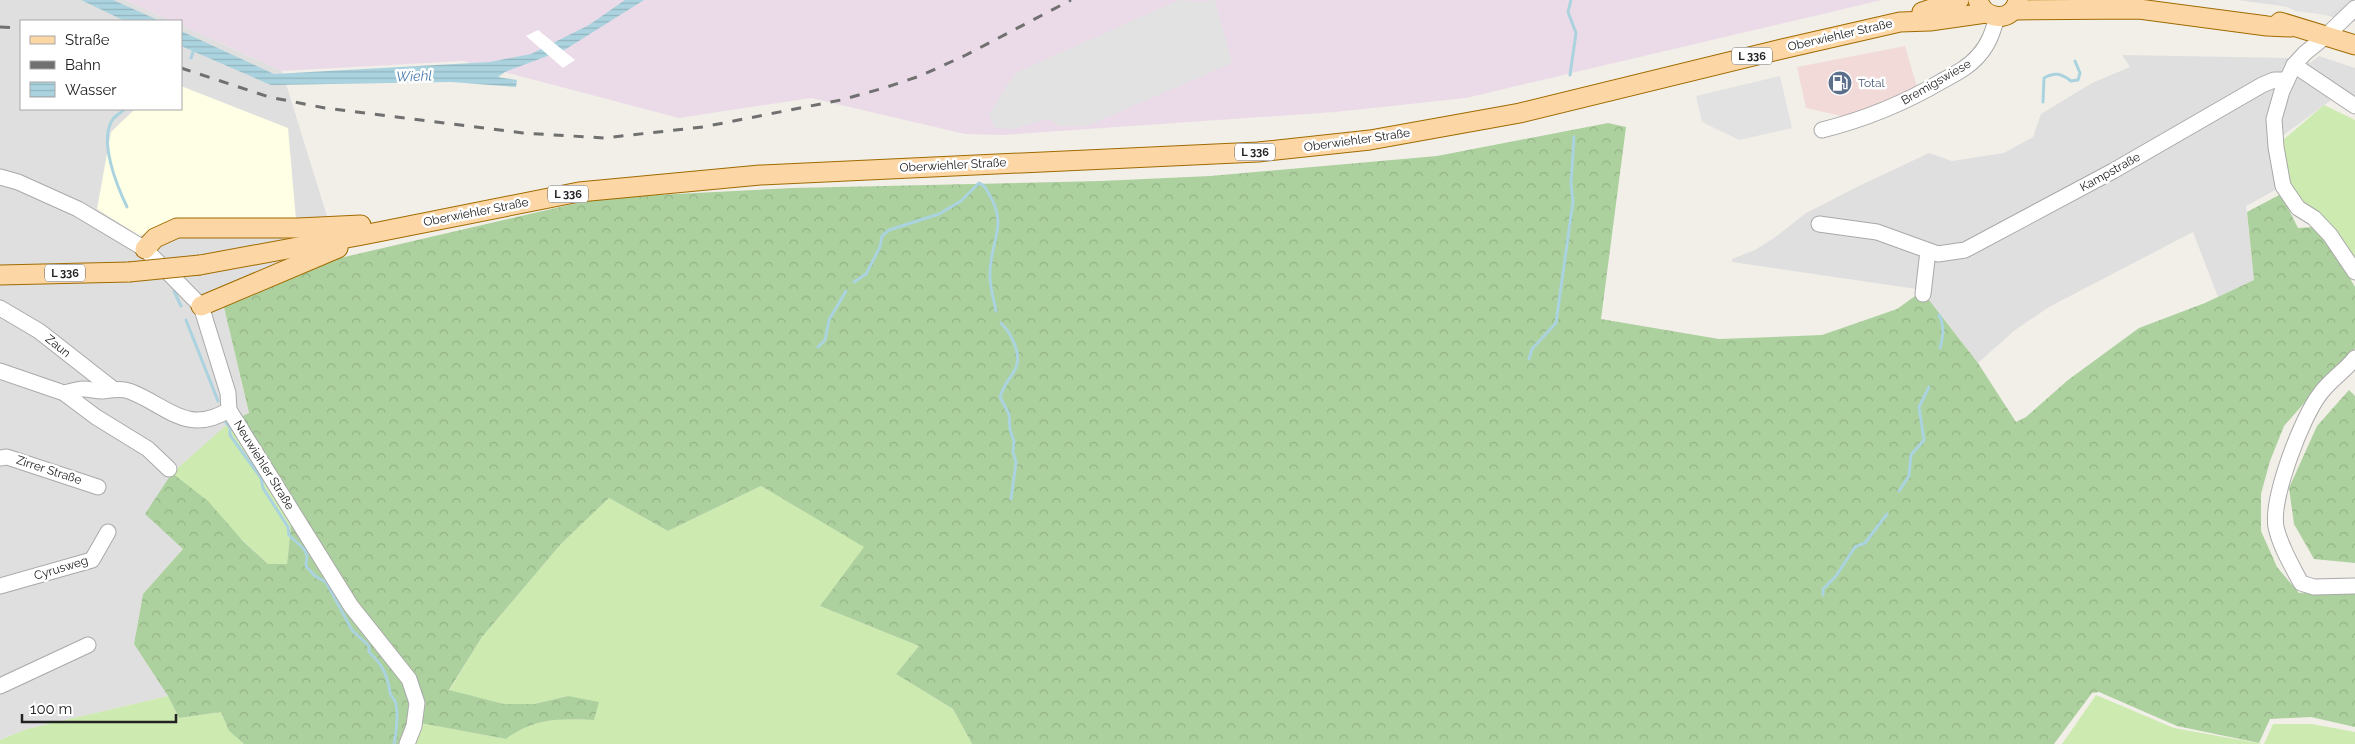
<svg xmlns="http://www.w3.org/2000/svg" width="2355" height="744" font-family="Raleway,sans-serif">
<style>
.residential{fill:#e0dfdf}
.commercial{fill:#f2dad9}
.industrial{fill:#ebdbe8}
.education{fill:#ffffe5}
.grass{fill:#cdebb0}
.forest{fill:url(#forest-crowns)}
.parking{fill:#e2e2e2}
.water{fill:url(#water-rules)}
.pier{fill:#fff}
.lines{fill:none;stroke-linecap:round;stroke-linejoin:round}
.stream{stroke:#aad3df;stroke-width:3}
.minor-casing{stroke:#a9a9a9;stroke-width:17}
.major-casing{stroke:#a06b00;stroke-width:21}
.minor{stroke:#fff;stroke-width:15}
.major{stroke:#fcd6a4;stroke-width:19}
.rail{stroke:#707070;stroke-width:3;stroke-dasharray:10 10;stroke-linecap:butt}
.major-bridge-casing{stroke:#a06b00;stroke-width:21;stroke-linecap:butt}
.major-bridge{stroke:#fcd6a4;stroke-width:19}
.labels{text-anchor:middle;dominant-baseline:central;stroke-width:5;stroke-linejoin:round;paint-order:stroke}
.shield{fill:#fff;stroke:#646464;stroke-width:1}
.shield-label{font-size:11px;font-weight:bold;fill:#222}
.street-label{font-size:12px;fill:#222;stroke:#fff}
.service-label{font-size:12px;fill:#4e5e75;stroke:#fff;text-anchor:start}
.water-label{font-size:14px;font-style:italic;fill:#4a7aab;stroke:#fff}
</style>
<defs>
<pattern id="forest-crowns" width="20" height="18" patternUnits="userSpaceOnUse" patternTransform="scale(1.25)"><rect width="20" height="18" fill="#add19e"/><path d="M2 6a3 3 0 1 1 6 0M12 15a3 3 0 1 1 6 0" fill="none" stroke="#95b388"/></pattern>
<pattern id="water-rules" width="6" height="5" patternUnits="userSpaceOnUse" patternTransform="scale(1.25)"><rect width="6" height="5" fill="#aad3df"/><path d="M0 2.5h6" fill="none" stroke="#92b5bf"/></pattern>
</defs>
<rect width="100%" height="100%" fill="#f2efe9"/>
<g class="residential">
<polygon points="0,0 125,0 172,21 21,21 21,109 181,109 181,25 282,71 340,258 223,303 249,414 230,422 183,549 143,594 134,644 168,696 27,729 0,740"/>
<polygon points="2237,0 2355,0 2355,22 2289,7"/>
<polygon points="2122,55 2289,58 2310,63 2319,56 2355,68 2355,100 2334,98 2285,134 2271,138 2279,188 2246,206 2254,280 2218,297 2193,232 2049,307 2015,330 1978,363 1929,300 1930,291 1732,262 1732,259 1755,250 1774,238 1806,213 1859,186 1929,153 1952,161 2004,153 2033,137 2041,114 2092,83 2130,67"/>
</g>
<polygon class="commercial" points="1905,46 1918,90 1854,116 1841,116 1806,108 1797,67"/>
<polygon class="industrial" points="125,0 1882,0 1466,98 1335,112 1002,135 965,134 811,98 679,118 463,61 282,71 181,25 181,21 172,21"/>
<polygon class="education" points="181,86 288,128 296,220 167,223 140,236 97,209 111,132 135,109 181,109"/>
<g class="grass">
<polygon points="2324,105 2355,120 2355,261 2285,182 2283,140"/>
<polygon points="230,422 291,525 287,564 268,564 172,473"/>
<path d="M 761,486 L 865,547 L 820,606 L 919,646 L 896,674 L 953,709 L 972,744 L 412,744 L 420,723 L 506,739 C 536,717 558,719 594,720 L 568,696 L 534,704 L 504,704 L 449,691 L 482,637 L 561,544 L 609,498 L 668,531 Z"/>
<polygon points="2096,695 2174,728 2263,744 2062,744"/>
<polygon points="168,696 179,718 221,712 229,731 244,744 0,744 0,740 27,729"/>
<polygon points="2273,724 2312,724 2355,732 2355,744 2264,744"/>
</g>
<g class="forest">
<path d="M 1608,123 L 1626,127 L 1601,319 L 1719,339 L 1822,335 L 1897,309 L 1922,291 L 1978,363 L 2016,422 L 2026,417 L 2068,380 L 2139,328 L 2205,303 L 2254,280 L 2247,212 L 2281,194 L 2298,228 L 2313,227 L 2329,243 L 2355,287 L 2355,348 L 2350,359 L 2334,369 L 2284,426 L 2270,461 L 2261,494 L 2261,531 L 2277,567 L 2299,593 L 2355,588 L 2355,727 L 2311,717 L 2270,719 L 2259,743 L 2177,726 L 2099,692 L 2092,693 L 2054,744 L 972,744 L 953,709 L 896,674 L 919,646 L 820,606 L 864,547 L 761,486 L 668,531 L 609,498 L 561,544 L 482,637 L 449,690 L 504,704 L 534,704 L 568,696 L 599,702 L 594,720 C 559,719 536,717 506,739 L 420,723 L 412,744 L 244,744 L 229,731 L 221,712 L 179,718 L 168,696 L 134,644 L 143,594 L 183,549 L 145,514 L 172,473 L 208,501 L 243,541 L 268,564 L 287,564 L 291,525 L 230,422 L 249,413 L 223,303 L 340,258 L 599,198 L 793,188 L 1101,181 L 1210,176 L 1437,156 Z"/>
<polygon points="2349,390 2355,396 2355,563 2314,559 2294,524 2289,488 2317,426"/>
</g>
<g class="parking">
<polygon points="1179,0 1198,2 1215,0 1232,63 1087,126 1060,126 1048,119 1013,129 995,128 989,114 1015,73"/>
<polygon points="2274,0 2349,0 2329,15 2295,11"/>
<polygon points="1780,76 1792,128 1739,140 1702,122 1696,96"/>
</g>
<g class="water">
<polygon points="81,0 113,0 160,21 125,21"/>
<polygon points="625,0 644,0 566,49 505,72 498,77 517,80 516,87 451,82 271,85 181,46 181,31 274,74 490,62 531,54 589,25"/>
</g>
<polygon class="pier" points="538,30 575,60 563,68 526,36"/>
<g class="lines">
<g class="stream">
<polyline points="191,58 194,49"/>
<polyline points="1570,75 1576,33 1568,12 1571,0"/>
<path d="M 2043,102 L 2044,78 C 2054,72 2061,73 2071,81 L 2078,80 L 2080,73 L 2075,61"/>
<path d="M 125,109 C 122,112 116,115 113,119 C 98,140 117,186 127,207"/>
<path d="M 854,282 L 866,274 L 880,247 L 882,236 L 889,230 L 939,214 L 961,201 L 979,183 C 986,186 985,188 989,194 C 1008,225 991,240 990,272 C 989,285 994,299 996,311"/>
<polyline points="174,291 181,306"/>
<path d="M 1939,315 C 1945,326 1943,337 1940,348"/>
<polyline points="186,320 218,401"/>
<path d="M 1001,323 C 1011,333 1023,355 1015,370 C 1009,380 1003,386 1000,397 L 1009,414 L 1010,430 L 1014,441 L 1013,452 L 1016,462 L 1011,499"/>
<polyline points="818,347 825,340 829,320 846,291"/>
<polyline points="1529,359 1532,349 1556,323 1573,201 1571,184 1574,137"/>
<path d="M 226,423 L 230,427 L 230,435 L 261,478 L 263,488 L 288,527 L 289,535 L 304,549 L 307,555 L 306,566 L 315,576 L 326,582 L 352,630 L 369,646 L 369,652 C 382,664 387,674 390,692 C 390,696 394,698 395,701 C 399,710 396,735 394,744"/>
<polyline points="1899,491 1909,476 1911,455 1924,440 1919,407 1929,387"/>
<polyline points="1823,595 1823,589 1836,576 1855,547 1865,543 1887,514"/>
</g>
<defs>
<g id="minor">
<polyline points="2355,8 2326,36 2305,53 2294,65 2282,91 2274,119 2276,147 2283,186 2298,208 2314,218 2330,235 2355,272"/>
<polyline points="2294,65 2355,106"/>
<path d="M 1822,130 C 1866,119 1903,104 1942,81 C 1955,74 1969,67 1979,55 C 1989,44 1993,31 1997,17"/>
<polyline points="0,177 18,182 78,209 145,249 201,306 228,393 229,410 351,606 409,679 417,703 414,726 407,744"/>
<polyline points="1819,224 1877,232 1938,254 1965,250 2113,171 2262,85 2274,80 2287,80"/>
<polyline points="1923,294 1928,251"/>
<polyline points="0,308 39,331 113,389"/>
<path d="M 2355,358 C 2345,371 2330,380 2320,394 C 2302,417 2271,498 2276,527 C 2280,546 2292,566 2301,583 L 2314,587 L 2355,586"/>
<polyline points="0,371 64,393 96,417 148,449 169,469"/>
<path d="M 64,393 C 70,392 77,389 83,389 C 90,389 96,391 102,391 C 112,390 120,388 129,391 C 167,405 186,436 229,410"/>
<polyline points="0,458 7,457 98,487"/>
<polyline points="0,586 92,560 108,532"/>
<polyline points="0,686 88,645"/>
</g>
<g id="major">
<path d="M 1978,0 C 1984,21 2013,23 2018,0"/>
<polyline points="2014,10 2139,9 2267,26 2291,27"/>
<polyline points="1922,12 1959,0"/>
<polyline points="2280,22 2355,45"/>
<polyline points="145,249 155,238 177,228 298,228 361,225"/>
<polyline points="200,265 363,235 579,192 760,175 1258,152 1370,140 1520,113 1782,49 1900,22 1930,21 1986,13"/>
<polyline points="0,275 129,272"/>
<polyline points="201,306 338,248"/>
</g>
</defs>
<use href="#minor" class="minor-casing"/>
<use href="#major" class="major-casing"/>
<use href="#minor" class="minor"/>
<use href="#major" class="major"/>
<g class="rail">
<polyline points="0,27 21,28"/>
<polyline points="181,68 269,97 325,108 523,133 604,138 703,127 841,100 884,88 920,76 966,55 1071,0"/>
</g>
<defs>
<polyline id="major-bridge" points="129,272 200,265"/>
</defs>
<use href="#major-bridge" class="major-bridge-casing"/>
<use href="#major-bridge" class="major-bridge"/>
</g>
<defs>
<symbol id="fuel-disc" viewBox="-11 -11 22 22"><circle r="9.5" fill="#5c6f8a" stroke="#fff"/><path d="M-5.5-6h7V0h2V4h1.3V-2.5L3-4.5l.8-.8L6-3V5H2.5V1h-1V6h-7ZM-4.2-4.7v3.2H.2V-4.7Z" fill="#fff"/></symbol>
</defs>
<g fill-rule="evenodd">
<use href="#fuel-disc" x="1826" y="69" width="28" height="28"/>
</g>
<g class="labels">
<g class="shield">
<rect x="1732" y="47.5" width="40" height="17" rx="4"/>
<rect x="1235" y="143.5" width="40" height="17" rx="4"/>
<rect x="548" y="185.5" width="40" height="17" rx="4"/>
<rect x="45" y="264.5" width="40" height="17" rx="4"/>
</g>
<g class="shield-label">
<text x="1752" y="56">L 336</text>
<text x="1255" y="152">L 336</text>
<text x="568" y="194">L 336</text>
<text x="65" y="273">L 336</text>
</g>
<g class="street-label">
<text transform="translate(1840 35) rotate(-13)">Oberwiehler Straße</text>
<text transform="translate(1936 82) rotate(-30)">Bremigswiese</text>
<text transform="translate(1357 140) rotate(-8)">Oberwiehler Straße</text>
<text transform="translate(953 165) rotate(-3)">Oberwiehler Straße</text>
<text transform="translate(2110 172) rotate(-29)">Kampstraße</text>
<text transform="translate(476 212) rotate(-11)">Oberwiehler Straße</text>
<text transform="translate(58 346) rotate(39)">Zaun</text>
<text transform="translate(264 465) rotate(58)">Neuwiehler Straße</text>
<text transform="translate(49 470) rotate(18)">Zirrer Straße</text>
<text transform="translate(61 568) rotate(-17)">Cyrusweg</text>
</g>
<g class="service-label">
<text x="1858" y="83">Total</text>
</g>
<g class="water-label">
<text transform="translate(414 76) rotate(-2)">Wiehl</text>
</g>
</g>
<rect x="20" y="20" width="162" height="90" fill="#ffffff" stroke="#a7a7a7"/>
<rect x="30" y="36" width="25" height="8" fill="#fcd6a4" stroke="#a7a7a7"/>
<text x="65" y="45" font-size="15" fill="#222222">Straße</text>
<rect x="30" y="61" width="25" height="8" fill="#707070" stroke="#a7a7a7"/>
<text x="65" y="70" font-size="15" fill="#222222">Bahn</text>
<rect x="30" y="82" width="25" height="15" fill="url(#water-rules)" stroke="#a7a7a7"/>
<text x="65" y="95" font-size="15" fill="#222222">Wasser</text>
<path d="M22 714v8h154v-8" fill="none" stroke="#222222" stroke-width="2.5"/>
<text x="30" y="714" font-size="15" fill="#222222" stroke="#ffffff" stroke-width="4" paint-order="stroke">100 m</text>
</svg>
